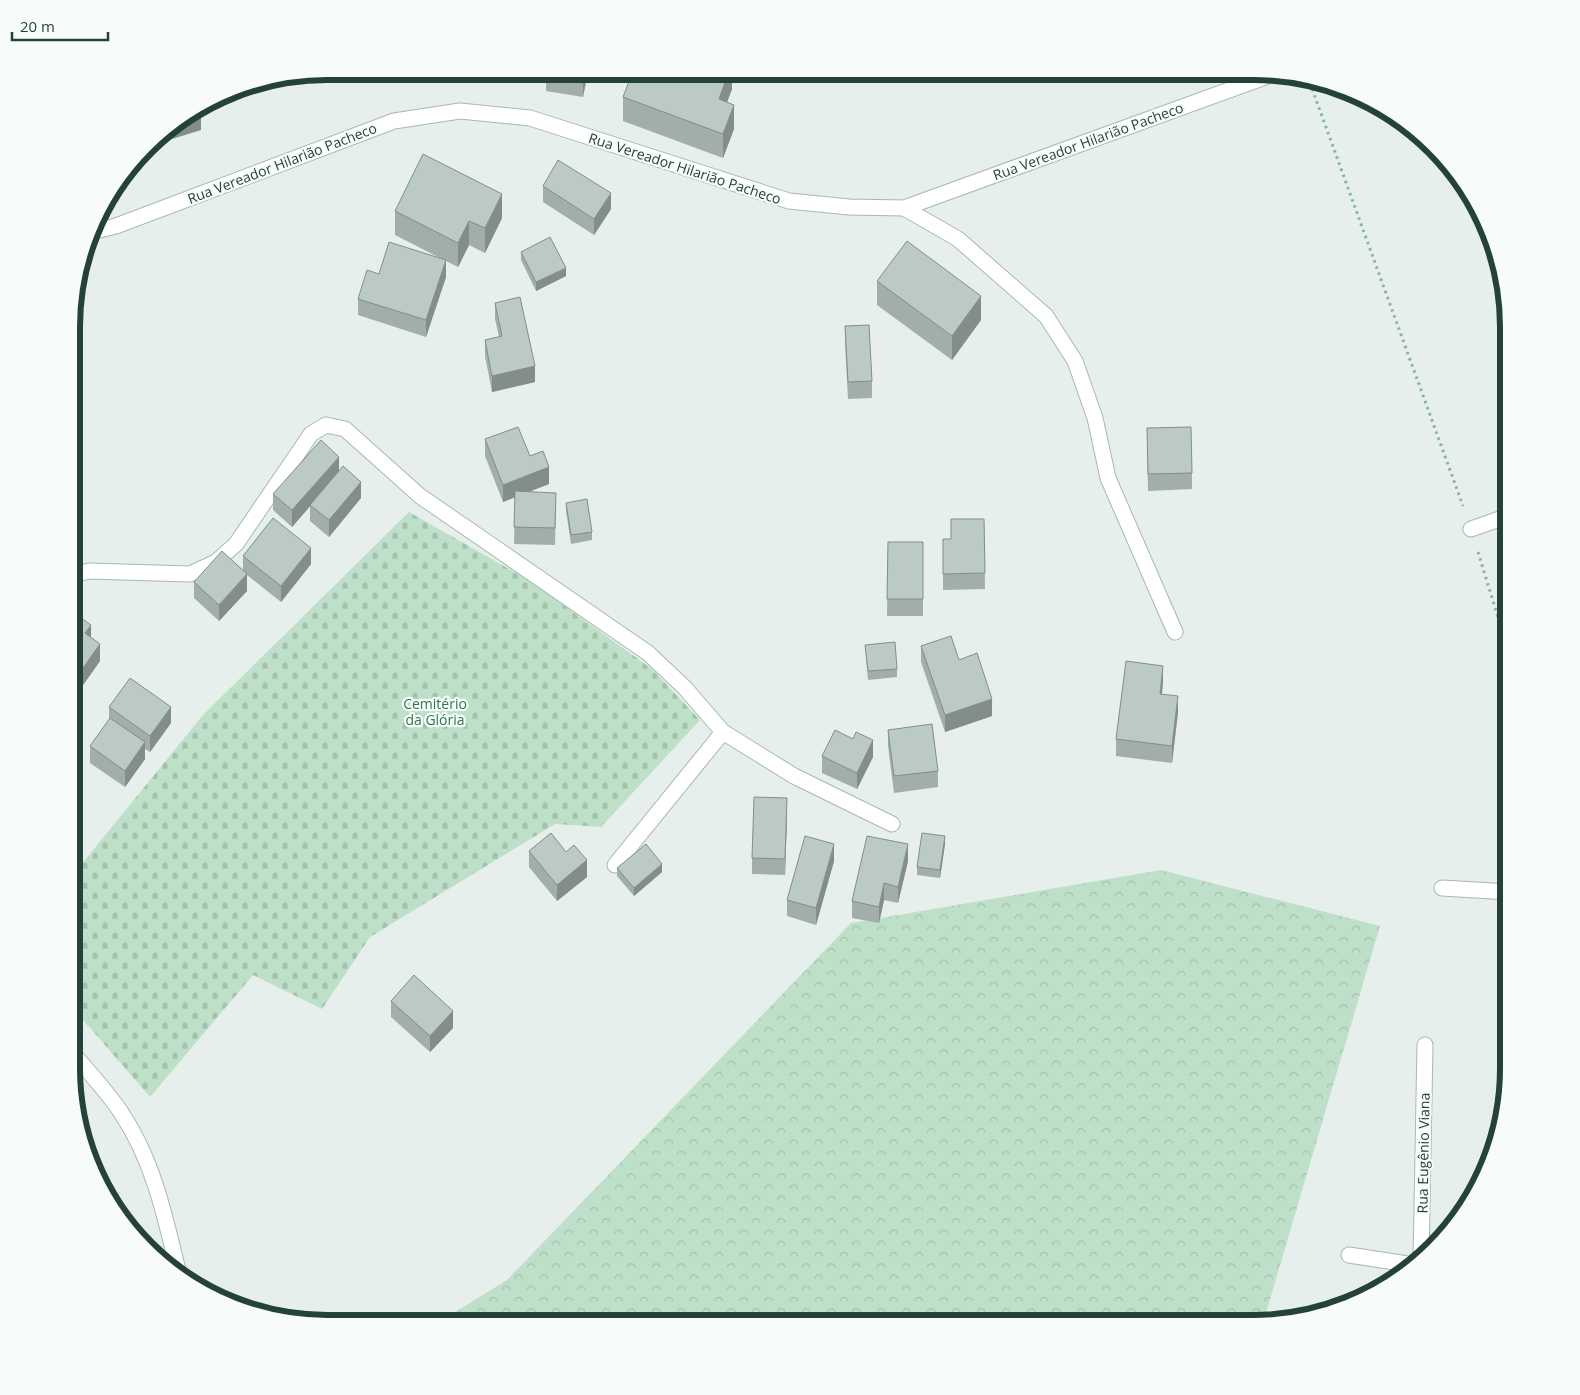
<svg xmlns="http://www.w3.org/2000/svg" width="1580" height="1395" font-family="'Open Sans',sans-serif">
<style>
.forest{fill:url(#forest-crowns)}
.cemetery{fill:url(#cemetery-stones)}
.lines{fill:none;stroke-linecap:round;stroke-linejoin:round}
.minor-casing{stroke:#a8b8b2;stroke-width:17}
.path{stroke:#86b3a5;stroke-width:3;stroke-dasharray:2.5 4;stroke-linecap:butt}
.minor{stroke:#fff;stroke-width:15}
.wall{fill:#a1aea9}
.shaded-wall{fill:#838d89}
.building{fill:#bbcac4;stroke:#838d89}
.labels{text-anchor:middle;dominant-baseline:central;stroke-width:4.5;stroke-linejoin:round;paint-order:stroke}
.street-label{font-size:14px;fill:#24423a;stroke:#f7fbf9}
.park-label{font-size:14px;fill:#2d7a4b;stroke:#f7fbf9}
.rim{fill:none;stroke:#24423a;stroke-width:6}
</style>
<defs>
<pattern id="forest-crowns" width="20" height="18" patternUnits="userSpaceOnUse" patternTransform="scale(1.25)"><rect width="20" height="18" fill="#bfe0c8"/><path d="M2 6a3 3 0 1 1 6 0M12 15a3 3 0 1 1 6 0" fill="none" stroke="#a4c1ad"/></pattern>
<pattern id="cemetery-stones" width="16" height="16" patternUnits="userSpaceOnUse" patternTransform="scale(1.25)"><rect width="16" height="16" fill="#bfe0c8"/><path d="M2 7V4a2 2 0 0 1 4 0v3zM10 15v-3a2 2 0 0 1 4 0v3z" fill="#a4c1ad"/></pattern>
</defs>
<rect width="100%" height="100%" fill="#e6efeb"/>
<polygon class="forest" points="1161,870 1380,926 1263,1323 436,1324 507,1280 851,923"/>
<polygon class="cemetery" points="409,512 530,581 652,669 700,720 601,827 555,824 370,937 322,1009 253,975 150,1097 72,1007 72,876 203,715"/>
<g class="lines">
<defs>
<g id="minor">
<polyline points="904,208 958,239 1046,316 1075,361 1095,418 1108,478 1175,632"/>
<polyline points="95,231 116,226 394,121 460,111 530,118 789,201 849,207 904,208 1276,73"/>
<polyline points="1471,529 1508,516"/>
<polyline points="73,575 89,571 190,574 216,562 236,544 311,434 326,425 345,429 420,496 648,653 685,688 723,732 794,776 892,824"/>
<polyline points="615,865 723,732"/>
<polyline points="1442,888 1509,892"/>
<path d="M 72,1052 C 88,1072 108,1092 122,1114 C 154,1162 166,1220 179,1275"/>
<polyline points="1349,1255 1414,1265"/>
<polyline points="1421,1261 1425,1045"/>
</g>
</defs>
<use href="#minor" class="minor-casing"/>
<g class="path">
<polyline points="1310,83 1463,506"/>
<polyline points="1478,552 1508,650"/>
</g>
<use href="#minor" class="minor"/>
</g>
<g class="wall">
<polygon points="546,71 588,71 583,97 546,91"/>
<polygon points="732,72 732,89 727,102 734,129 723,158 623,121 623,97"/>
<polygon points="1105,72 1136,72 1109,83"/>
<polygon points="543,186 611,209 594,235 543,202"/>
<polygon points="395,211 502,218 485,253 469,245 458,267 446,261 446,277 426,337 358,315 358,299 379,274 444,260 395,235"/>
<polygon points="521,252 566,276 536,291 521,260"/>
<polygon points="877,281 981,320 952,360 877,305"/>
<polygon points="495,303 535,382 492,392 485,356 485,340 499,337 495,319"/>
<polygon points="845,326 872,381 872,398 848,399 845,342"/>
<polygon points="485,439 530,456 549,484 528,492 556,509 555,545 514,544 515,497 503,502 485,456"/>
<polygon points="1147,445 1192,473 1192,489 1148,491"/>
<polygon points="339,470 361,498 329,537 310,521 310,506 292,527 273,510 273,494"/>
<polygon points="566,503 592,532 592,540 571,544 566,511"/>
<polygon points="984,519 985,589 943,590 943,539 951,539"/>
<polygon points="888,542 923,542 923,616 887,616"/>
<polygon points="243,556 311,564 281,602 247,575 247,591 219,621 194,598 194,582 243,571"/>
<polygon points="73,612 100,661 76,695 73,692"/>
<polygon points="865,645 897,669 897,677 868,680"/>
<polygon points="921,646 959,660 992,716 945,732 921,662"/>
<polygon points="1163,682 1162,694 1178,712 1172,763 1116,756 1116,739"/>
<polygon points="109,707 171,723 150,752 145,749 145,759 125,787 90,763 90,746 109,720"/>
<polygon points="888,730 938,771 938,787 894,793 888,746"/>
<polygon points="822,756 873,757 857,789 822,773"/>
<polygon points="787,815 785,875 752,874 752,858"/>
<polygon points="945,844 940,878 917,875 917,867"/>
<polygon points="529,851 587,877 557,901 529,867"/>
<polygon points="834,861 816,925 787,916 787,900"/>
<polygon points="908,861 898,903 884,900 879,923 852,918 852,901"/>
<polygon points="617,868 662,872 634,896 617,876"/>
<polygon points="391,1001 453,1028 430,1052 391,1017"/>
</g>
<g class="shaded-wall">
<polygon points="585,71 588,71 583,97 583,81"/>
<polygon points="729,71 732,72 732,89 719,123 719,99"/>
<polygon points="1109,72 1136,72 1109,83"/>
<polygon points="734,105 734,129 723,158 723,134"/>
<polygon points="201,113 201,130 150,146 159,135 189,117"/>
<polygon points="611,193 611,209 594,235 594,219"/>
<polygon points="502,194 502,218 485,253 485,228"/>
<polygon points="469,221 469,245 458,267 458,243"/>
<polygon points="446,260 446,277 426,337 426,320"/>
<polygon points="566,268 566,276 536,291 536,282"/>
<polygon points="981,296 981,320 952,360 952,336"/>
<polygon points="535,366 535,382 492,392 492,376"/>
<polygon points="339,457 339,473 292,527 292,510"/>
<polygon points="549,467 549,484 503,502 503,485"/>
<polygon points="361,482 361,498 329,537 329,520"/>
<polygon points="311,548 311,564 281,602 281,586"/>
<polygon points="247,574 247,591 219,621 219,605"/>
<polygon points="91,625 91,641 85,633"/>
<polygon points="100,644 100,661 76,695 76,678"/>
<polygon points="1163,666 1163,682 1160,710 1160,694"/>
<polygon points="1178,696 1178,712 1172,763 1172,746"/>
<polygon points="992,699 992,716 945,732 945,715"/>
<polygon points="171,707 171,723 150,752 150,736"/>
<polygon points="873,740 873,757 857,789 857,773"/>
<polygon points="145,742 145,759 125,787 125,771"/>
<polygon points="787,798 787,815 785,875 785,859"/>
<polygon points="945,836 945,844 940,878 940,870"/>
<polygon points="834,844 834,861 816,925 816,908"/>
<polygon points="908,844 908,861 898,903 898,887"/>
<polygon points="587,860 587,877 557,901 557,885"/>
<polygon points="662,864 662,872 634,896 634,888"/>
<polygon points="884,883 884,900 879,923 879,907"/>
<polygon points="453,1011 453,1028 430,1052 430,1036"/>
</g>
<g class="building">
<polygon points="546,71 585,71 583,81 546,75"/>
<polygon points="633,71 729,71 719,99 734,105 723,134 623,97"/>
<polygon points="200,110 201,113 189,117"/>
<polygon points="423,154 502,194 485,228 469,221 458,243 395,211"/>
<polygon points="558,160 611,193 594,219 543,186"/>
<polygon points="550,237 566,268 536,282 521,252"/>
<polygon points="907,241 981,296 952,336 877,281"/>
<polygon points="389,242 446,260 426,320 358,299 367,270 379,274"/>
<polygon points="520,297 535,366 492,376 485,340 502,336 495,303"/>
<polygon points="869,325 872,381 848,382 845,326"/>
<polygon points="518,427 530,456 543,451 549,467 503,485 485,439"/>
<polygon points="1191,427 1192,473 1148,474 1147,428"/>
<polygon points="321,440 339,457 292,510 273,494"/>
<polygon points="343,466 361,482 329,520 310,505"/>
<polygon points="515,491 556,493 555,528 514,527"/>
<polygon points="587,499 592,532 571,535 566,503"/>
<polygon points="273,518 311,548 281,586 243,556"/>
<polygon points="951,519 984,519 985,573 943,574 943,539 951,539"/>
<polygon points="888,542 923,542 923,599 887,599"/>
<polygon points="222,551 247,574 219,605 194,582"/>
<polygon points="73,612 91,625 85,633 100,644 76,678 73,676"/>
<polygon points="951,636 959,660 977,653 992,699 945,715 921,646"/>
<polygon points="895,642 897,669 868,671 865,645"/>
<polygon points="1126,661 1163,666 1160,694 1178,696 1172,746 1116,739"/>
<polygon points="130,678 171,707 150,736 109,707"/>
<polygon points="110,718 145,742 125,771 90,746"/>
<polygon points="932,724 938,771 894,776 888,730"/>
<polygon points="835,730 853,739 856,732 873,740 857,773 822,756"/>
<polygon points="754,797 787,798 785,859 752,858"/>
<polygon points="551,833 566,852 574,845 587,860 557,885 529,851"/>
<polygon points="922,833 945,836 940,870 917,867"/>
<polygon points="805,836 834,844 816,908 787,900"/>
<polygon points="867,836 908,844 898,887 884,883 879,907 852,901"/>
<polygon points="646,844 662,864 634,888 617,868"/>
<polygon points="414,975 453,1011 430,1036 391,1001"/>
</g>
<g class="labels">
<g class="street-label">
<text transform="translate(1088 141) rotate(-20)">Rua Vereador Hilarião Pacheco</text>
<text transform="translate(282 163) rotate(-21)">Rua Vereador Hilarião Pacheco</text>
<text transform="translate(685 168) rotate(18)">Rua Vereador Hilarião Pacheco</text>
<text transform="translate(1423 1153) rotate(-89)">Rua Eugênio Viana</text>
</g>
<g class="park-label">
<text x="435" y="703">Cemitério<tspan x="435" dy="16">da Glória</tspan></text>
</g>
</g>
<path d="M0 0H1580V1395H0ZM327 80H1253A247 247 0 0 1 1500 327V1068A247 247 0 0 1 1253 1315H327A247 247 0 0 1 80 1068V327A247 247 0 0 1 327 80Z" fill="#f7fbf9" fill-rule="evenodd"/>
<path class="rim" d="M327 80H1253A247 247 0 0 1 1500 327V1068A247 247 0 0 1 1253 1315H327A247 247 0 0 1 80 1068V327A247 247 0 0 1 327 80Z"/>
<path d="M12 32v8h96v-8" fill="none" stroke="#24423a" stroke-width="2.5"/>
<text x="20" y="32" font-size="15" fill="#24423a" stroke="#f7fbf9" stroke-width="4" paint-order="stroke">20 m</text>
</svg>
